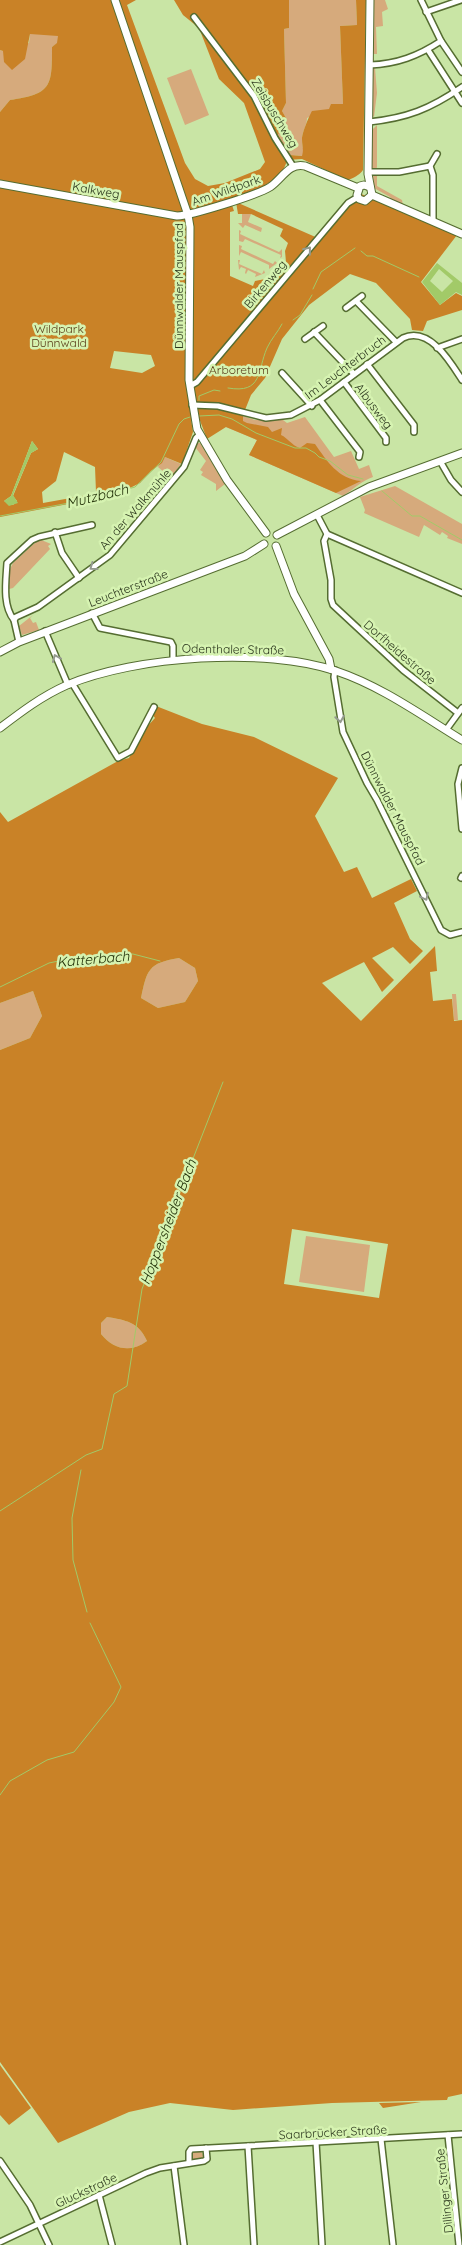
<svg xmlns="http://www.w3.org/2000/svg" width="462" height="2245" font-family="Quicksand,sans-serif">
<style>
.green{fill:#d6aa7c}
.forest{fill:#c98227;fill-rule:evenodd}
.water{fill:#a2ca68;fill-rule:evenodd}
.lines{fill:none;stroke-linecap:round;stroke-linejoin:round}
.stream{stroke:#a2ca68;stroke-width:1}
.street-casing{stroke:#556d31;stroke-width:8}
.secondary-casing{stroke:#556d31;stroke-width:9}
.street{stroke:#fff;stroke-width:5}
.secondary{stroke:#fff;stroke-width:7}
.oneway{stroke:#949a8e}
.labels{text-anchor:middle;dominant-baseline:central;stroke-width:5;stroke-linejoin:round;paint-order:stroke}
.street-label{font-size:12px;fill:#2a351c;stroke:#d6f3b1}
.park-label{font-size:12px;fill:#5a3c19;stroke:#d6f3b1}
.water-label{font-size:14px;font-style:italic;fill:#223108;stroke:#d6f3b1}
</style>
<rect width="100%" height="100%" fill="#c9e5a5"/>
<g class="green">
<path d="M 289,0 L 356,0 L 357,25 L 340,26 L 343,104 L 307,118 C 307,125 302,132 302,139 C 302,145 304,149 303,156 L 290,155 L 278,135 L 286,118 L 282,111 L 286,103 L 284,29 L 289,28 Z"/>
<polygon points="372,0 385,0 388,9 382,12 383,26 376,27 377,54 373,54 374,62 372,60"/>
<path d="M 38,33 L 58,35 L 58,43 L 52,47 C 52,86 52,94 10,100 L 0,112 L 0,50 L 3,51 L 29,43 L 30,34 Z"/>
<polygon points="375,68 377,93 374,117 372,115 372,69"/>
<polygon points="191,69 209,115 185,125 167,78"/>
<polygon points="377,125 377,167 375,172 371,169 372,130"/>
<polygon points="373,175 377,175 377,186 402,200 403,205 392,201 390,197 374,188"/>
<polygon points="242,214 251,214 248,222 262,228 261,232 245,225 243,228 238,223 242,223"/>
<polygon points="239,230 241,231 240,234 279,252 282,249 282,257 280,258 281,255 245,239 243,242 239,241"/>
<polygon points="239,245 242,246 241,249 273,264 275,261 277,263 269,269 269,265 241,252 239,256"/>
<polygon points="238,260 240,260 239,264 262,274 264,270 265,273 255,277 256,274 248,270 246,274 245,273 246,269 241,267 239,270"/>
<path d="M 240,415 L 255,420 L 283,420 L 287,423 L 305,417 L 334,457 L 351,451 L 359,469 L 369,465 L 373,477 C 361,481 354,489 343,496 L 249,455 L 257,440 L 226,427 Z"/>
<polygon points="196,443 200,443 225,484 216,491 216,484 201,475 203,472 200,470 206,461 195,447"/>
<polygon points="165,457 181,464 171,478 158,467"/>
<polygon points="395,486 462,524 462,544 447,538 448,536 442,532 440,535 424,525 419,537 364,513 365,510 360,497"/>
<polygon points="39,539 51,544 48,546 50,549 13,588 9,589 10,569 13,563"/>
<polygon points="33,615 30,618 33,623 36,622 39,630 22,635 19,626"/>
<path d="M 179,958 L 195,968 L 198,981 L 185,1002 L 158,1008 L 141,998 C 147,970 148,963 179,958 Z"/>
<polygon points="33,991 42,1016 30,1038 0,1050 0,1003"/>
<polygon points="452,994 456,994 458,1020 454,1020"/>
<polygon points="306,1236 370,1245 364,1292 299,1282"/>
<path d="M 107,1317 C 125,1320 139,1322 147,1341 C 131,1353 114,1350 101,1334 L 101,1323 Z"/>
<circle cx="197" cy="2156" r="6"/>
</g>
<g class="forest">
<path d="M 0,0 L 136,0 L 127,5 L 185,163 L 195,179 L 208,186 L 225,183 L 260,169 L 265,162 L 244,103 L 219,79 L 199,28 L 183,15 L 174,0 L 289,0 L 289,28 L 284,29 L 286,103 L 282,111 L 286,118 L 278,135 L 290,155 L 302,156 C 304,149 302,146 302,139 C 302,133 309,116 312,111 L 329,109 L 331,104 L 343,104 L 340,26 L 357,25 L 356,0 L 366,0 L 363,170 C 360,175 352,179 347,180 L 302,159 L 287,160 C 281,190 226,199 201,207 L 232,205 L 234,211 L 230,212 L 230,276 L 253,286 L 255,281 L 265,279 L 272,289 L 275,286 L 269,276 L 286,262 L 285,251 L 288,243 L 280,236 L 283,229 L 251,214 L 238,214 L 236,202 L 320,239 L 359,193 L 457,235 L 421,282 L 440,305 L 456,293 L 462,296 L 462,310 L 427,321 L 423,331 L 412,330 L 410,319 L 376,283 L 350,274 L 309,305 L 282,339 L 265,378 L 251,395 L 245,410 L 240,414 L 243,416 L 243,421 L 247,423 L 268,427 L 272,432 L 282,428 L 281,435 C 288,438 291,445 300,448 L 307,443 L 315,444 C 327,461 338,479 361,481 L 336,493 L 249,455 L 257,440 L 226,427 L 207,439 L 199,418 L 191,419 L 193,432 L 182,464 L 165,457 L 162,463 L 151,471 L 140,483 L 122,492 L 89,500 L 0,517 L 0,112 L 10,100 C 52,94 52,86 52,47 L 57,43 L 58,36 L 30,34 L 25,59 L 12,70 L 4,62 L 3,51 L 0,50 ZM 114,351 L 151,355 L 155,366 L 142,373 L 110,368 ZM 32,441 L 38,449 L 31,453 L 13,496 L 17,501 L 13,505 L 4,501 L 11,496 ZM 64,452 L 95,467 L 96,492 L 93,494 L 43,503 L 42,492 L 56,481 Z"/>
<path d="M 156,706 L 202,724 L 254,737 L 338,778 L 315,816 L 344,872 L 357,867 L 372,898 L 411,879 L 417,891 L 394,903 L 410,939 L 423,951 L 410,964 L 393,947 L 372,958 L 394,980 L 382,992 L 364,962 L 322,983 L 361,1021 L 435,946 L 437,971 L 430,972 L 433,1001 L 452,999 L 454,1021 L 462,1020 L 462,2094 L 448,2097 L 447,2100 L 332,2103 L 233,2110 L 170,2103 L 129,2112 L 58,2143 L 0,2062 L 0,1050 L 30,1038 L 42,1016 L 33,991 L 0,1003 L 0,812 L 8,822 L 118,761 L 129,758 L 145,729 L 155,718 L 152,714 ZM 179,958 L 195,968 L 198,981 L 185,1002 L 158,1008 L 141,998 C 147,970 148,963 179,958 ZM 292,1229 L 388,1244 L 379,1298 L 284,1284 ZM 107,1317 C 125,1320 139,1322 147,1341 C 131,1353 114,1350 101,1334 L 101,1323 Z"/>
<polygon points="0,2065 31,2108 9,2125 0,2115"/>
<polygon points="421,2102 383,2108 379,2103"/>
</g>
<g class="water">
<path d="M 437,263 L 462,283 L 462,295 L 456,292 L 440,305 L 422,282 ZM 439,269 L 453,281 L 442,292 L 430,281 Z"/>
<polygon points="32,441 38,449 31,453 13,495 18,503 9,506 4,501 11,496"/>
</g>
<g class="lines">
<g class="stream">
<polyline points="361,251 367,256 373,256 419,277"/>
<polyline points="313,289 321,272 355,248"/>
<polyline points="293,320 300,315 312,295"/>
<path d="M 228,388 C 263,394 257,371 267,348 C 271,339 278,332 282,324"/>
<polyline points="199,400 199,396 214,390 220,391"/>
<polyline points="199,416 219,415 232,419 256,433 295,448 306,448 315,453 319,457 330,461 348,475 363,479"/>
<polyline points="382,491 412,516 420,516 462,540"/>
<polyline points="0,516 90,499 135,487 161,462 179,424 184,419 190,417"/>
<polyline points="0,987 49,963 73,958 133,954 160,961"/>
<polyline points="81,1470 72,1518 73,1560 87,1612"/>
<polyline points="0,1511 86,1455 102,1449 114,1394 127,1386 142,1289 223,1082"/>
<polyline points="0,1795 10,1781 47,1760 74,1752 114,1702 121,1687 90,1623"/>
</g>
<defs>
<g id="street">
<polyline points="421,0 441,41 462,72"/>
<polyline points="426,12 461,0"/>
<polyline points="194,17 254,96 275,138 293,166"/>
<polyline points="428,50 462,103"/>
<path d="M 370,65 C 397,64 418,56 441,41"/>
<path d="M 369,122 C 407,118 430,109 462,87"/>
<polyline points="368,172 399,172 430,166"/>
<polyline points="433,221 433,175 430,166 437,154"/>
<polyline points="356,301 396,342"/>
<polyline points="346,308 362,296"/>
<polyline points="314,332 354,374"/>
<polyline points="305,339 323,326"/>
<polyline points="437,348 462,339"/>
<polyline points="367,364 414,425 414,432"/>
<polyline points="282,373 312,406"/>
<polyline points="344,382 386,438 386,442"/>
<polyline points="190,386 197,382 348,203 358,197"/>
<polyline points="320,400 360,452 359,457"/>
<path d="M 192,405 L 218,406 L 266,418 L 291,415 L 320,400 L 403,338 C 429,326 450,361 462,380"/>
<polyline points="440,461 451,480 462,492"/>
<polyline points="317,515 327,534 324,541 331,580 331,599 333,605 403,670 458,713"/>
<polyline points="55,532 62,553 79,578"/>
<polyline points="327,534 462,593"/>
<polyline points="92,613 100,628 171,642 173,646 173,660"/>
<path d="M 14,620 C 2,605 6,581 7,563 L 32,540 L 39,537 L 92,525"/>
<polyline points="45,631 68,685"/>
<polyline points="19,642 14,620 16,617 38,607 110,555 184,467 196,438 199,435"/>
<polyline points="335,670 334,677 343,732 367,783 377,800 441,930 450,935 462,932"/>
<polyline points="72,683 118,758 131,751 154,707"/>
<polyline points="446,730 462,708"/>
<polyline points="462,768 458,784 462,829"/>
<polyline points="461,878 462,876"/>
<polyline points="448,2135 459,2245"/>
<polyline points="381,2139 393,2245"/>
<polyline points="316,2142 322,2245"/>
<polyline points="248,2146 254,2245"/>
<polyline points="0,2161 30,2205 49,2245"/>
<polyline points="189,2163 189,2152 191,2149 462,2134"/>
<polyline points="174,2166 184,2245"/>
<polyline points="99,2195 112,2245"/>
<polyline points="0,2242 146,2173 160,2168 204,2161 207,2159 206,2148"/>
</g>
<g id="secondary">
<polyline points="115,0 188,215 190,227 189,380 197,429 227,480 266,533"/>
<polyline points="370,0 368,174 372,195"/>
<path d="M 0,184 L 177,216 C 193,215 257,195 270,187 C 282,179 289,162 305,166 L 358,188"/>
<polyline points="370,187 364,185 360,186 357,195 359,199 365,201 372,195"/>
<polyline points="372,195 462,234"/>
<polyline points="277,535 369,487 462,453"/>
<polyline points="276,546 294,594 329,659 331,669"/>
<polyline points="0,652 19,642 245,556 264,544"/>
<path d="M 0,728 C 21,712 42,696 67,685 C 136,656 265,647 336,671 C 381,686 421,715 462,740"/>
</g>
</defs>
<use href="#street" class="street-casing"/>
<use href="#secondary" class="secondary-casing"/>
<use href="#street" class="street"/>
<use href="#secondary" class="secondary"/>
</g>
<defs><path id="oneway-chevron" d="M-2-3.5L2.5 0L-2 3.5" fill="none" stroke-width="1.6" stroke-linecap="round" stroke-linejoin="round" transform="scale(1.25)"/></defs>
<g class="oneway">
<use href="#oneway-chevron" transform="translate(308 250) rotate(-51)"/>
<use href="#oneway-chevron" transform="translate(93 567) rotate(144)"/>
<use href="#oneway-chevron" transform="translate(56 658) rotate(-113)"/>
<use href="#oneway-chevron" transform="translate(340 719) rotate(81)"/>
<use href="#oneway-chevron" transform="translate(425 897) rotate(64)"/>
</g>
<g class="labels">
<g class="street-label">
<text transform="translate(275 113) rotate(59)">Zeisbuschweg</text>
<text transform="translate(96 190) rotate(10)">Kalkweg</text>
<text transform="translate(226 190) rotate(-19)">Am Wildpark</text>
<text transform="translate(265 284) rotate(-50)">Birkenweg</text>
<text transform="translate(178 286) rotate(-90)">Dünnwalder Mauspfad</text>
<text transform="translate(345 367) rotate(-37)">Im Leuchterbruch</text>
<text transform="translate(374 406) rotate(53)">Albusweg</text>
<text transform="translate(135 509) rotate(-49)">An der Walkmühle</text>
<text transform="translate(128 588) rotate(-21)">Leuchterstraße</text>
<text transform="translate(233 649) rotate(1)">Odenthaler Straße</text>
<text transform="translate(400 652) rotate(41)">Dorfheidestraße</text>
<text transform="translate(393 808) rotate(63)">Dünnwalder Mauspfad</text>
<text transform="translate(333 2132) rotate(-3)">Saarbrücker Straße</text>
<text transform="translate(86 2190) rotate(-25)">Gluckstraße</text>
<text transform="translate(444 2191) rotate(-96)">Dillinger Straße</text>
</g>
<g class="park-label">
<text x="59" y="328">Wildpark<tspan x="59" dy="14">Dünnwald</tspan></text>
<text x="239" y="369">Arboretum</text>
</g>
<g class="water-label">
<text transform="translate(97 496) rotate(-14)">Mutzbach</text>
<text transform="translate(93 959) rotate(-5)">Katterbach</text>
<text transform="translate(168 1222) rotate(-69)">Hoppersheider Bach</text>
</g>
</g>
</svg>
